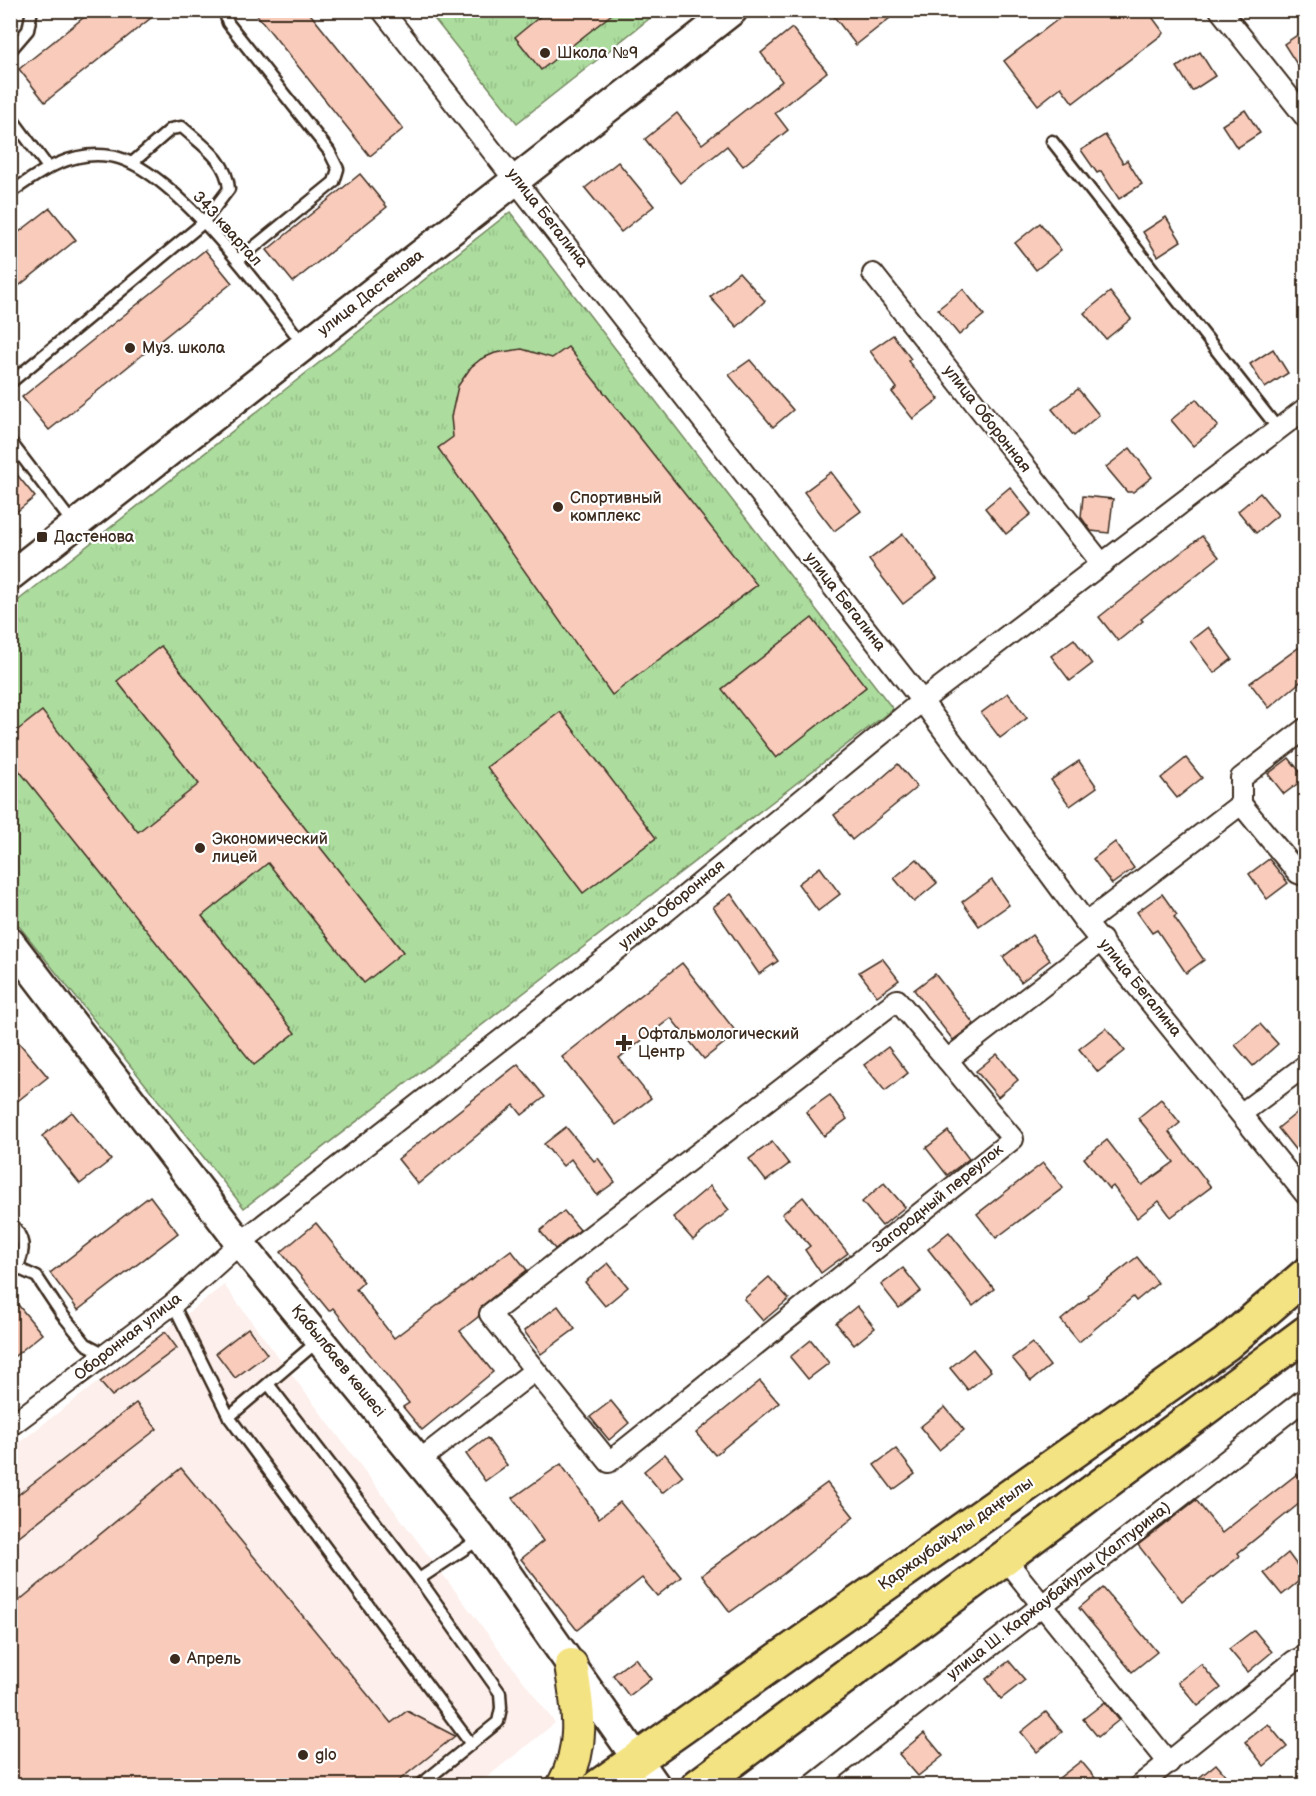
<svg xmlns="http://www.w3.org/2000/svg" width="1316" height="1796" font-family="'Balsamiq Sans',sans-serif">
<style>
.built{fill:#fdefeb}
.grass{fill:url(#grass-tufts);stroke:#74845e;stroke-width:1.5}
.building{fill:#f8cbbb;stroke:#3b2a1e;stroke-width:1.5}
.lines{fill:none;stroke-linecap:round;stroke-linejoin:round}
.lane-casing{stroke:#3b2a1e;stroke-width:15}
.street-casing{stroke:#3b2a1e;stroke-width:24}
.secondary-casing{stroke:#3b2a1e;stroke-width:33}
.primary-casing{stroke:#3b2a1e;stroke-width:36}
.highway-casing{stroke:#3b2a1e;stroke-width:38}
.lane{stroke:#fff;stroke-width:10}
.street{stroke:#fff;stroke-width:20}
.secondary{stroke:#fff;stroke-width:28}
.primary{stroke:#f4e382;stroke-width:32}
.highway{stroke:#f4e382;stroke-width:33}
.poi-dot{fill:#3b2a1e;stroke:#fff;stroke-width:2}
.labels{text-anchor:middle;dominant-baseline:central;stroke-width:4.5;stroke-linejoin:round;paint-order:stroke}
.poi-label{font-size:16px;fill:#3b2a1e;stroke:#fff;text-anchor:start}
.street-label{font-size:16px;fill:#3b2a1e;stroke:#fff}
</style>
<defs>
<pattern id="grass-tufts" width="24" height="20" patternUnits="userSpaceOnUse" patternTransform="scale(1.5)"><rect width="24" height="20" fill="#acdd9e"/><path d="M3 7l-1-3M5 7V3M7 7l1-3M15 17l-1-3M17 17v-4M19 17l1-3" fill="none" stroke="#95be88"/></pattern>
</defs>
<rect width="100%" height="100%" fill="#fff"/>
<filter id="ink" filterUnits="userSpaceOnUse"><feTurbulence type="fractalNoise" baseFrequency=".0167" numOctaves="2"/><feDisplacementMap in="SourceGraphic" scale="12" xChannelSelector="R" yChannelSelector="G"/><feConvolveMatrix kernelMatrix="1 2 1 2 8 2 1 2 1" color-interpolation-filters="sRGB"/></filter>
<g filter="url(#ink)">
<polygon class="built" points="224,1285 555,1723 477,1785 11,1786 11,1449"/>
<g class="grass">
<polygon points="428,11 659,11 517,123"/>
<polygon points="510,212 893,709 244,1208 11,916 11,606"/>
</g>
<g class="building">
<polygon points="93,10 161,10 45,102 19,69"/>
<polygon points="253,10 307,10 403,129 370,156"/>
<polygon points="548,10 617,10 541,70 515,37"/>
<polygon points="829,10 900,10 856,45"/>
<polygon points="1070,10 1147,10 1164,33 1073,103 1061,87 1038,105 1004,61"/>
<polygon points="792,28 827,72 775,113 788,130 743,166 727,146 680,183 645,139 677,113 702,144 782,81 761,53"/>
<polygon points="1305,30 1305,77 1284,44"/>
<polygon points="1200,52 1215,76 1192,91 1177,67"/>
<polygon points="1245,110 1260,133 1237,148 1222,125"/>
<polygon points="1105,135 1123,163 1127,160 1142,184 1119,199 1101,171 1097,173 1081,150"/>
<polygon points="618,162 654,206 621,232 585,188"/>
<polygon points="360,174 387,207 293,282 267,250"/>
<polygon points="50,208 76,240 10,293 10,239"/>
<polygon points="1166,217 1181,241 1158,256 1143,232"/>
<polygon points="1040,223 1061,250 1036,270 1015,243"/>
<polygon points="205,250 232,283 49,430 22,397"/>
<polygon points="739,272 765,301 737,327 710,297"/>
<polygon points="963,289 984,315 959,335 938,309"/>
<polygon points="1110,292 1131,319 1106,339 1084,313"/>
<polygon points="893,335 911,359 908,361 939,399 913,419 892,392 897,388 870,351"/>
<polygon points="568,347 757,585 612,695 438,448 453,437 451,417 458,386 471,367 481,359 495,353 522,349 552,358"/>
<polygon points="1273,349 1288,373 1265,388 1250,364"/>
<polygon points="750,360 793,410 773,427 729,375"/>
<polygon points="1078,389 1099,415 1074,436 1052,409"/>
<polygon points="1196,399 1218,426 1193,446 1171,420"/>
<polygon points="1130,448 1152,477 1133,492 1127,492 1106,467"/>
<polygon points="10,466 35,497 10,517"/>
<polygon points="831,472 861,511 834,531 804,492"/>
<polygon points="1010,487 1031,514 1006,534 985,508"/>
<polygon points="1260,493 1278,515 1256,533 1238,511"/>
<polygon points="1083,496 1113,499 1109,533 1091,531 1081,517"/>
<polygon points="903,534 937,578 903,604 869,560"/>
<polygon points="1202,536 1219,557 1141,619 1143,621 1118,641 1099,617"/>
<polygon points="812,618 866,687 776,758 722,689"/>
<polygon points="1208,627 1232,659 1214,673 1190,641"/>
<polygon points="1074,639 1092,664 1070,681 1051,656"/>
<polygon points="1305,643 1305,678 1269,708 1250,683"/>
<polygon points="161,646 403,952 364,983 268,863 202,916 295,1033 254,1065 10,759 10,736 42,711 138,832 199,784 117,681"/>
<polygon points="1008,693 1027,718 1000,738 981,713"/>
<polygon points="560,712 656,838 583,893 487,767"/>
<polygon points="1186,758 1202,778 1177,798 1161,778"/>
<polygon points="1289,758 1305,778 1284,794 1268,774"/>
<polygon points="1079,761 1097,787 1070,806 1051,780"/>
<polygon points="898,764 917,787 852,840 834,815 876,785 875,784"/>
<polygon points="1115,842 1134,868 1112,884 1093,859"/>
<polygon points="917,859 937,883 914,902 894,878"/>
<polygon points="1269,859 1288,883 1267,899 1249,874"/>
<polygon points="820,867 840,894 818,911 798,884"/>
<polygon points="992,880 1009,905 979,926 962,902"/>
<polygon points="731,894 778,961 759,974 713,907"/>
<polygon points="1162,894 1177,915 1174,917 1204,960 1186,973 1157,930 1152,933 1137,912"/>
<polygon points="1032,935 1050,960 1021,982 1003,957"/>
<polygon points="882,958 899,980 877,996 859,972"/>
<polygon points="682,963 737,1033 704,1059 671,1018 619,1058 651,1098 616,1125 562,1057"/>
<polygon points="935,974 974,1024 953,1040 914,990"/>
<polygon points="1260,1024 1278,1044 1253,1066 1235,1045"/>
<polygon points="1106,1028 1125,1051 1098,1072 1079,1049"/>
<polygon points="10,1032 48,1077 10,1107"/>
<polygon points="888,1047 908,1073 885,1091 864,1065"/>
<polygon points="997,1054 1018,1080 998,1097 976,1071"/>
<polygon points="518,1064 545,1097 522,1115 514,1105 418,1184 398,1159"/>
<polygon points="830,1095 847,1119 824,1136 806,1112"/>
<polygon points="1161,1099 1180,1123 1169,1132 1211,1187 1171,1217 1159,1201 1137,1218 1113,1186 1109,1189 1084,1158 1107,1140 1142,1185 1174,1162 1138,1118"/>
<polygon points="1305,1106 1305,1162 1278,1128"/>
<polygon points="72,1112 111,1160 80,1184 42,1136"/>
<polygon points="566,1127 594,1161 598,1158 615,1182 597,1195 571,1159 563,1166 544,1144"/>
<polygon points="948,1131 969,1159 947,1175 926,1148"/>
<polygon points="772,1142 789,1164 766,1181 749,1159"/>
<polygon points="1043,1163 1063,1188 996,1238 977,1214"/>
<polygon points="884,1183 905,1207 882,1226 862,1202"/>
<polygon points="710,1186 729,1210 693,1240 673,1217"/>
<polygon points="150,1196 178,1233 78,1310 50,1273"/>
<polygon points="803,1197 848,1253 821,1273 805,1250 810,1246 782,1214"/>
<polygon points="564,1211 580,1230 555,1249 540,1231"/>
<polygon points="316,1223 364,1282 356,1289 394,1338 511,1250 527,1270 483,1305 478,1317 460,1331 493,1372 422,1430 403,1407 409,1403 333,1308 329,1311 281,1252"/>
<polygon points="949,1232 994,1289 973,1306 928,1249"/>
<polygon points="1137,1257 1158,1283 1136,1301 1133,1297 1079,1342 1061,1320 1089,1297 1088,1295"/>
<polygon points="608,1263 628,1287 605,1306 585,1282"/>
<polygon points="903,1268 921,1291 899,1308 881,1285"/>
<polygon points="769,1277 789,1299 763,1321 744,1299"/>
<polygon points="10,1295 42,1334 10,1360"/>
<polygon points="558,1306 575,1329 541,1354 524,1331"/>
<polygon points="857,1306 875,1328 854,1345 836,1323"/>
<polygon points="248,1328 267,1354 235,1378 216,1353"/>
<polygon points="165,1332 177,1348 112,1396 100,1382"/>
<polygon points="811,1340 829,1363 808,1379 790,1357"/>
<polygon points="1032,1343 1050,1366 1031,1381 1012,1358"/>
<polygon points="973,1349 991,1371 968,1390 950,1368"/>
<polygon points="760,1381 779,1403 715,1455 696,1433"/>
<polygon points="611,1401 629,1423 609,1440 590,1417"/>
<polygon points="136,1403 157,1429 10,1543 10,1501"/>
<polygon points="945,1407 964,1430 939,1450 920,1427"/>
<polygon points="487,1438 507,1465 485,1481 466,1454"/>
<polygon points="896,1449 915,1474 893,1490 874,1465"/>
<polygon points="665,1454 683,1476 662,1493 644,1471"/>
<polygon points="561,1464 599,1518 620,1502 681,1577 657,1596 642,1578 577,1630 521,1559 543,1541 513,1498"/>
<polygon points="181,1468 391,1723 407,1711 455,1736 393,1785 10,1785 10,1608"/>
<polygon points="1297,1474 1305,1484 1305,1499 1238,1553 1240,1556 1182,1601 1138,1545 1196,1500 1222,1533"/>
<polygon points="827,1483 854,1517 782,1575 730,1612 702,1575"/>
<polygon points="1288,1553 1305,1576 1282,1595 1264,1573"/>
<polygon points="1103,1588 1157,1652 1132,1672 1079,1608"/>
<polygon points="1254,1630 1272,1652 1248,1672 1229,1649"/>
<polygon points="635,1658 651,1679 629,1696 613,1675"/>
<polygon points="1009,1661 1025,1680 1001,1699 986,1679"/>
<polygon points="1201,1664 1221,1688 1198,1706 1178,1682"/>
<polygon points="1105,1702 1119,1720 1098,1737 1083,1719"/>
<polygon points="1046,1712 1062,1732 1037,1752 1021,1732"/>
<polygon points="1268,1724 1287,1747 1264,1766 1245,1742"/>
<polygon points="924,1733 943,1756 918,1776 899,1754"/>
<polygon points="1081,1761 1101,1785 1050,1785"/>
<polygon points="1216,1764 1234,1785 1190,1785"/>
</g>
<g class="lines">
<defs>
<g id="lane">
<polyline points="224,10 228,23 329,151 338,169 334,182 238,260"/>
<polyline points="10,51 28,30 32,10"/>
<polyline points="10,116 47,166"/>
<polyline points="1052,141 1279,430"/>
<path d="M 10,193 C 41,171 71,150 110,156 C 171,164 266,296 303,344"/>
<path d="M 10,383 L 203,223 L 229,189 C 227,160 202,145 182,127 L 171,129 L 132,163"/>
<polyline points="10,441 74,525"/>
<path d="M 10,1222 C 25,1238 26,1249 17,1268"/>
<polyline points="10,1271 17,1268 37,1277 61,1313 86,1344 107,1355"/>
<polyline points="173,1304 229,1417 471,1744"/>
<polyline points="269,1385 419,1579 500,1693 501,1708 498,1722 419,1786"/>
<polyline points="229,1417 318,1341"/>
<polyline points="419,1579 481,1538"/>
</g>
<g id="street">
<polyline points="382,10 922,701 1086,923 1306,1195"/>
<polyline points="1220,10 1306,118"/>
<polyline points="873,274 1102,564"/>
<polyline points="1241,804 1298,873 1306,876"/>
<polyline points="1086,923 1241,804 1241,778 1306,728"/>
<polygon points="897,1000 1013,1139 609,1462 490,1314"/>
<polyline points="947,1060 1102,940"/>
<polyline points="1242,1113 1306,1065"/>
<polyline points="10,1426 173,1304 240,1243 664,913 922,701 1306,408"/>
<polyline points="420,1460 534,1371"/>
<polyline points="1005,1559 1169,1763"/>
<polyline points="812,1786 1306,1398"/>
<polyline points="1139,1786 1294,1661 1306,1656"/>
</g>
<g id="secondary">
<polyline points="10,576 733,10"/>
<polyline points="10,942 240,1243 481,1537 656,1786"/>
</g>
<path id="primary" d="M 563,1786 C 586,1745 578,1708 571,1665"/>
<g id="highway">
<polyline points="599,1786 1226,1344 1306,1275"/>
<polyline points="698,1786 1306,1333"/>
</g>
</defs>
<use href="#lane" class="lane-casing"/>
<use href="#street" class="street-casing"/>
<use href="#secondary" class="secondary-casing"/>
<use href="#primary" class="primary-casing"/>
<use href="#highway" class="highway-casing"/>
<use href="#lane" class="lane"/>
<use href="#street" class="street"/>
<use href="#secondary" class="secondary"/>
<use href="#primary" class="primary"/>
<use href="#highway" class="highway"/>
</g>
</g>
<g class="poi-dot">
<circle cx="545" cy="53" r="6"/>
<circle cx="130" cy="348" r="6"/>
<circle cx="558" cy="507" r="6"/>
<rect x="36" y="531" width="12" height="12" rx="3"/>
<circle cx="200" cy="848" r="6"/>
<path d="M621 1034h6v6h6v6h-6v6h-6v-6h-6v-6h6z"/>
<circle cx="175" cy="1659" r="6"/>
<circle cx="303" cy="1755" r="6"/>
</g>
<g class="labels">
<g class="poi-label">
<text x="557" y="53">Школа №9</text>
<text x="142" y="348">Муз. школа</text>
<text x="570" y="498">Спортивный<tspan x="570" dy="18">комплекс</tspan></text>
<text x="54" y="537">Дастенова</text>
<text x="212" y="839">Экономический<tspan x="212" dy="18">лицей</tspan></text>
<text x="638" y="1034">Офтальмологический<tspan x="638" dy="18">Центр</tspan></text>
<text x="187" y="1659">Апрель</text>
<text x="315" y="1755">glo</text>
</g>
<g class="street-label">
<text transform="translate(547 218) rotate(52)">улица Бегалина</text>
<text transform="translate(227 229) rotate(48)">343 квартал</text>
<text transform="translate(371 293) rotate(-38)">улица Дастенова</text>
<text transform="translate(987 419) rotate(52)">улица Оборонная</text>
<text transform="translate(845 602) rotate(52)">улица Бегалина</text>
<text transform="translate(672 905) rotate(-39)">улица Оборонная</text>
<text transform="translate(1140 988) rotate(51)">улица Бегалина</text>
<text transform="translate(938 1199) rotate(-39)">Загородный переулок</text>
<text transform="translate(128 1337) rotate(-38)">Оборонная улица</text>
<text transform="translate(338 1361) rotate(51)">Қабылбаев көшесі</text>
<text transform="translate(956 1534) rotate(-35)">Қаржаубайұлы даңғылы</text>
<text transform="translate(1059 1591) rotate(-38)">улица Ш. Каржаубайулы (Халтурина)</text>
</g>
</g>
<rect width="1316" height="1796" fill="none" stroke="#fff" stroke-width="36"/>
<rect x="18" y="18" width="1280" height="1760" fill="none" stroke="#3b2a1e" stroke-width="2" filter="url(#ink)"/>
</svg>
